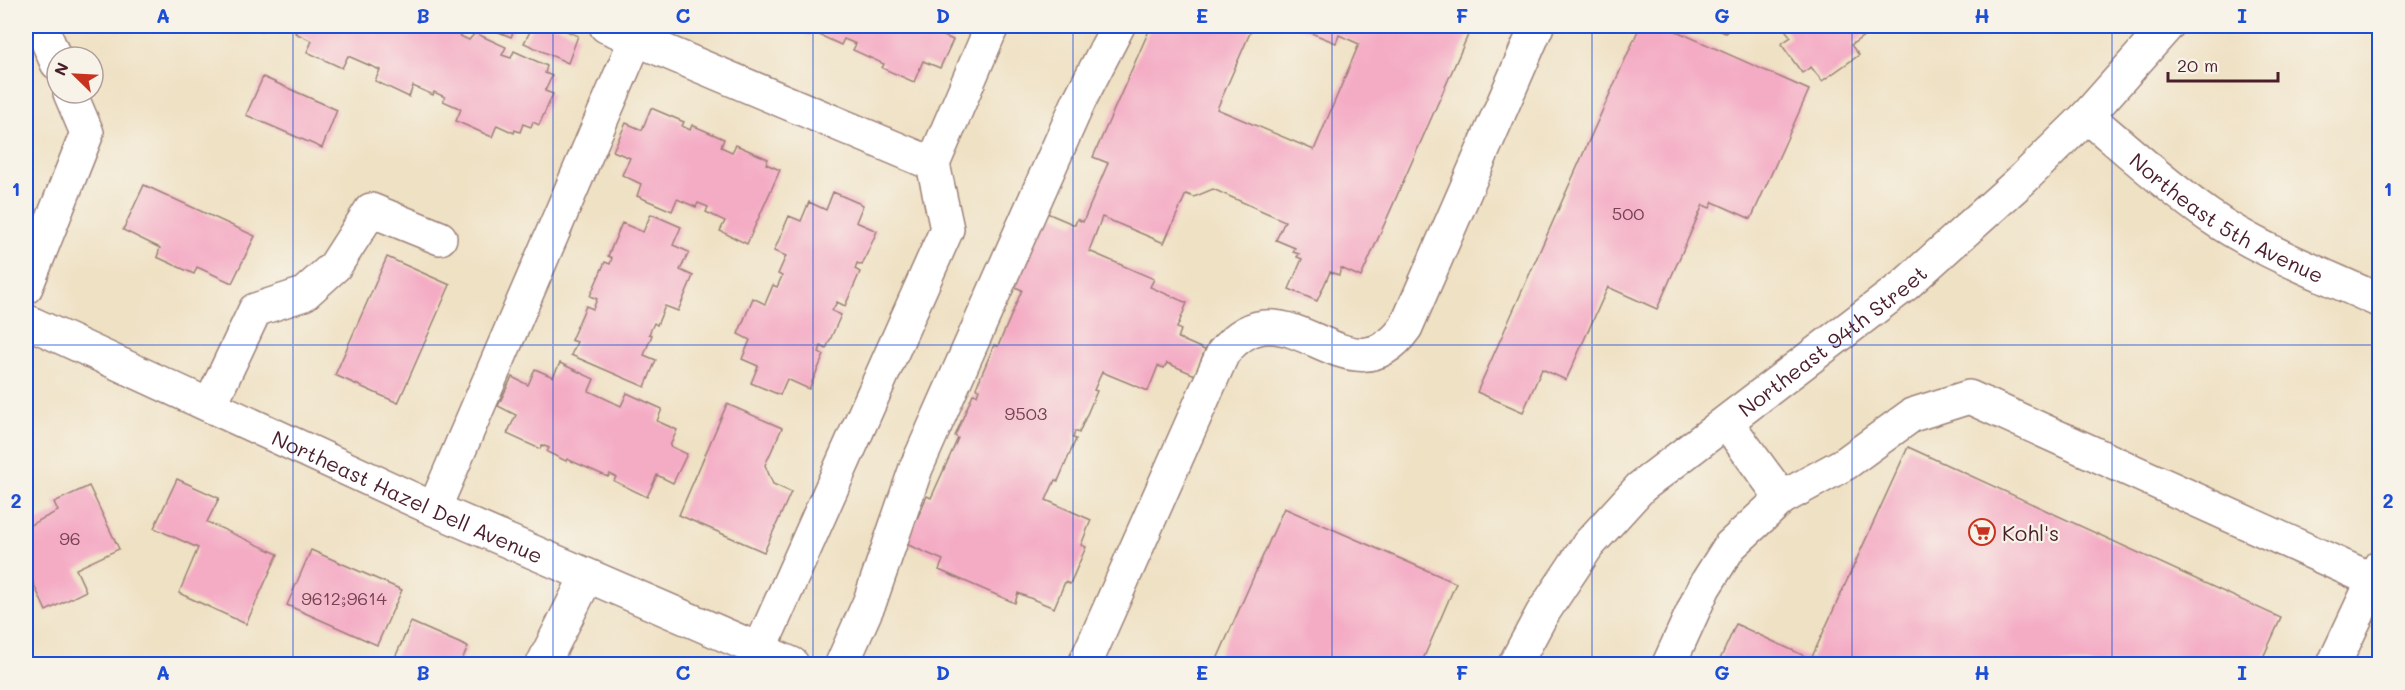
<svg xmlns="http://www.w3.org/2000/svg" width="2405" height="690" font-family="Mali,sans-serif">
<style>
.building{fill:#f4acc5}
.lines{fill:none;stroke-linecap:round;stroke-linejoin:round}
.minor-casing{stroke:#9c8078;stroke-width:36}
.major-casing{stroke:#9c8078;stroke-width:36}
.minor{stroke:#fff;stroke-width:33}
.major{stroke:#fff;stroke-width:33}
.grid{fill:none;stroke:#1d4ed8;stroke-width:1.5;stroke-opacity:0.55}
.labels{text-anchor:middle;dominant-baseline:central;stroke-width:4.5;stroke-linejoin:round;paint-order:stroke}
.number-label{font-size:18px;fill:#744252}
.street-label{font-size:21px;fill:#4a1f2b;stroke:#f7f3e8}
.poi-label{font-size:21px;fill:#4a1f2b;stroke:#f7f3e8;text-anchor:start}
.neatline{fill:none;stroke:#1d4ed8;stroke-width:2}
.grid-label{font-size:20px;text-anchor:middle;font-weight:bold;fill:#1d4ed8}
</style>
<rect width="100%" height="100%" fill="#f7f3e8"/>
<filter id="ink" filterUnits="userSpaceOnUse"><feTurbulence type="fractalNoise" baseFrequency=".0167" numOctaves="2"/><feDisplacementMap in="SourceGraphic" scale="12" xChannelSelector="R" yChannelSelector="G"/><feConvolveMatrix kernelMatrix="1 2 1 2 8 2 1 2 1" color-interpolation-filters="sRGB"/></filter>
<filter id="wash" filterUnits="userSpaceOnUse"><feTurbulence type="fractalNoise" baseFrequency=".008" numOctaves="4" result="noise"/><feDisplacementMap in="SourceGraphic" scale="24" xChannelSelector="R" yChannelSelector="G"/><feGaussianBlur stdDeviation="1.35" result="paint"/><feColorMatrix in="noise" values="0 0 0 0 0 0 0 0 0 0 0 0 0 0 0 0 0 1.4 0 .05"/><feComposite in="paint" operator="in"/></filter>
<g filter="url(#wash)">
<rect width="100%" height="100%" fill="#efe1c4"/>
<g id="blocks">
<g class="building">
<polygon points="108,26 123,26 120,31"/>
<polygon points="249,26 264,26 261,31"/>
<polygon points="287,26 456,26 464,29 460,36 469,40 475,33 506,47 502,55 511,58 514,51 547,66 545,73 552,76 545,91 553,94 539,125 533,122 531,127 523,124 520,132 515,130 514,133 497,125 492,137 456,121 461,109 443,101 445,97 434,92 433,95 413,86 409,97 375,81 380,70 348,56 342,68 307,52 312,41 295,33 297,30"/>
<polygon points="484,26 516,26 511,37"/>
<polygon points="533,26 556,26 578,36 568,63 524,43"/>
<polygon points="786,26 940,26 937,33 953,40 940,68 923,61 914,82 882,68 884,64 853,50 856,44 844,39 841,45 811,31 809,36"/>
<polygon points="1151,26 1253,26 1217,109 1314,150 1359,44 1339,35 1336,43 1294,26 1472,26 1361,277 1341,268 1339,275 1330,272 1317,301 1289,289 1302,259 1297,257 1299,254 1293,252 1295,248 1276,240 1285,221 1213,189 1194,197 1186,194 1164,243 1102,217 1089,251 1154,279 1150,287 1187,303 1177,328 1181,330 1178,338 1205,350 1195,375 1167,363 1164,368 1158,366 1148,391 1102,372 1094,390 1097,391 1079,433 1075,431 1073,438 1076,439 1058,481 1055,480 1046,500 1091,520 1081,545 1086,547 1070,584 1065,582 1054,608 1018,593 1015,603 939,570 943,560 906,544 927,496 931,498 958,438 955,436 973,394 977,395 979,389 976,388 994,345 998,346 1022,290 1008,284 1040,210 1075,225 1077,219 1083,222 1108,163 1093,157"/>
<polygon points="1640,26 1665,26 1809,90 1751,219 1713,202 1710,208 1703,205 1657,309 1608,287 1566,380 1542,369 1523,412 1477,392"/>
<polygon points="1708,26 1730,26 1726,33"/>
<polygon points="1782,26 1878,26 1851,45 1859,55 1822,81 1811,67 1802,73 1781,44 1791,37"/>
<polygon points="263,77 337,110 322,148 246,115"/>
<polygon points="651,108 684,122 682,126 690,130 692,125 724,139 721,147 732,152 736,145 768,159 766,164 780,170 747,244 720,231 725,221 706,212 708,207 698,203 696,207 677,199 672,211 637,196 641,184 622,175 630,158 613,151 626,123 642,130"/>
<polygon points="144,185 255,236 232,283 197,267 194,274 157,257 160,248 123,230"/>
<polygon points="833,192 863,205 856,222 877,231 862,265 857,263 855,269 860,272 845,306 837,302 832,311 841,315 826,349 821,346 819,352 824,355 809,389 787,379 780,395 751,383 758,366 742,359 750,340 738,334 753,298 765,304 773,285 777,287 782,276 778,274 786,256 774,251 789,216 801,221 809,202 826,210"/>
<polygon points="651,214 681,227 673,245 689,252 680,270 693,276 678,311 665,306 657,325 654,323 649,334 652,335 644,355 656,360 645,387 571,355 577,342 571,340 586,306 593,309 597,299 590,296 605,262 610,264 612,258 608,256 622,223 643,232"/>
<polygon points="387,257 450,285 398,403 335,375"/>
<polygon points="560,363 594,379 589,391 621,406 627,393 662,409 657,421 677,430 670,446 687,454 673,483 657,475 647,497 614,481 616,477 610,474 608,477 567,459 566,461 547,452 549,448 542,445 540,449 507,434 516,415 498,406 512,377 528,385 535,369 553,377"/>
<polygon points="727,404 782,428 765,465 773,484 791,492 764,552 679,515"/>
<polygon points="1908,447 2281,618 2260,664 1718,664 1736,624 1811,659"/>
<polygon points="177,479 219,498 207,522 278,554 246,624 179,593 198,548 154,528"/>
<polygon points="89,486 119,549 76,569 86,591 46,611 26,567 26,527 58,511 54,502"/>
<polygon points="1284,508 1456,583 1421,664 1215,664"/>
<polygon points="311,550 402,590 377,645 287,605"/>
<polygon points="411,622 468,647 460,664 392,664"/>
</g>
</g>
</g>
<g filter="url(#ink)">
<use href="#blocks" fill-opacity="0" stroke="#9c8078" stroke-width="1.5"/>
<g class="lines">
<defs>
<g id="minor">
<polyline points="41,26 57,63"/>
<polyline points="636,39 933,164"/>
<path id="s1" d="M 2087,116 C 2126,149 2165,185 2208,215 C 2260,251 2322,274 2380,301"/>
<polyline points="26,287 87,133 70,93"/>
<polyline points="210,405 255,310 304,294 335,266 371,210 440,238"/>
<polyline points="1727,423 1782,498"/>
<polyline points="434,509 636,39 606,26"/>
<polyline points="759,651 947,229 933,164 992,26"/>
<polyline points="543,664 587,576"/>
<polyline points="842,664 870,601 916,468 1079,101 1118,26"/>
<path d="M 1085,664 L 1223,353 C 1286,273 1348,409 1406,327 L 1537,26"/>
<path id="s2" d="M 1515,664 L 1542,614 L 1588,545 L 1641,487 L 1905,285 L 2024,178 L 2087,116 L 2167,26"/>
<polyline points="1669,664 1704,587 1730,546 1782,498 1846,463 1912,415 1969,397 2373,580"/>
<polyline points="2334,664 2380,566"/>
</g>
<g id="major">
<path id="s3" d="M 26,321 L 434,509 L 792,664"/>
</g>
</defs>
<use href="#minor" class="minor-casing"/>
<use href="#major" class="major-casing"/>
<use href="#minor" class="minor"/>
<use href="#major" class="major"/>
</g>
</g>
<path class="grid" d="M 293,26 L 293,664M 553,26 L 553,664M 813,26 L 813,664M 1073,26 L 1073,664M 1332,26 L 1332,664M 1592,26 L 1592,664M 1852,26 L 1852,664M 2112,26 L 2112,664M 26,345 L 2380,345"/>
<defs>
<symbol id="supermarket-ring" viewBox="-11 -11 22 22"><circle r="9.5" fill="#f7f3e8" stroke="#c8321e" stroke-width="1.5"/><path d="M-6-5.5h2.5l.6 2H6L4.5 2H-2.5L-4.4-4H-6ZM-1.5 3.2a1.3 1.3 0 1 0 .1 0ZM3 3.2a1.3 1.3 0 1 0 .1 0Z" fill="#c8321e"/></symbol>
</defs>
<g fill-rule="evenodd">
<use href="#supermarket-ring" x="1967" y="517" width="30" height="30"/>
</g>
<g class="labels">
<g class="number-label">
<text x="1628" y="213">500</text>
<text x="1026" y="413">9503</text>
<text x="70" y="538">96</text>
<text x="344" y="598">9612;9614</text>
</g>
<g class="street-label">
<text stroke="none"><textPath href="#s1" startOffset="174">Northeast 5th Avenue</textPath></text>
<text stroke="none"><textPath href="#s2" startOffset="459">Northeast 94th Street</textPath></text>
<text stroke="none"><textPath href="#s3" startOffset="420">Northeast Hazel Dell Avenue</textPath></text>
</g>
<g class="poi-label">
<text x="2002" y="532">Kohl's</text>
</g>
</g>
<rect width="2405" height="690" fill="none" stroke="#f7f3e8" stroke-width="66"/>
<g transform="translate(75 75) rotate(294)"><circle r="28" fill="#f7f3e8" stroke="#b29e9c" stroke-width="1.5"/>
<path d="M0-4.5L10 22L0 15L-10 22Z" fill="#c8321e"/>
<text y="-9" font-size="16" font-weight="bold" text-anchor="middle" fill="#4a1f2b">N</text>
</g>
<path d="M2168 72v9h110v-9" fill="none" stroke="#4a1f2b" stroke-width="3"/>
<text x="2177" y="72" font-size="18" fill="#4a1f2b" stroke="#f7f3e8" stroke-width="4.5" paint-order="stroke">20 m</text>
<rect x="33" y="33" width="2339" height="624" class="neatline"/>
<g class="grid-label">
<text x="163" y="23">A</text>
<text x="423" y="23">B</text>
<text x="683" y="23">C</text>
<text x="943" y="23">D</text>
<text x="1202" y="23">E</text>
<text x="1462" y="23">F</text>
<text x="1722" y="23">G</text>
<text x="1982" y="23">H</text>
<text x="2242" y="23">I</text>
<text x="16" y="196">1</text>
<text x="2388" y="196">1</text>
<text x="16" y="508">2</text>
<text x="2388" y="508">2</text>
<text x="163" y="680">A</text>
<text x="423" y="680">B</text>
<text x="683" y="680">C</text>
<text x="943" y="680">D</text>
<text x="1202" y="680">E</text>
<text x="1462" y="680">F</text>
<text x="1722" y="680">G</text>
<text x="1982" y="680">H</text>
<text x="2242" y="680">I</text>
</g>
</svg>
